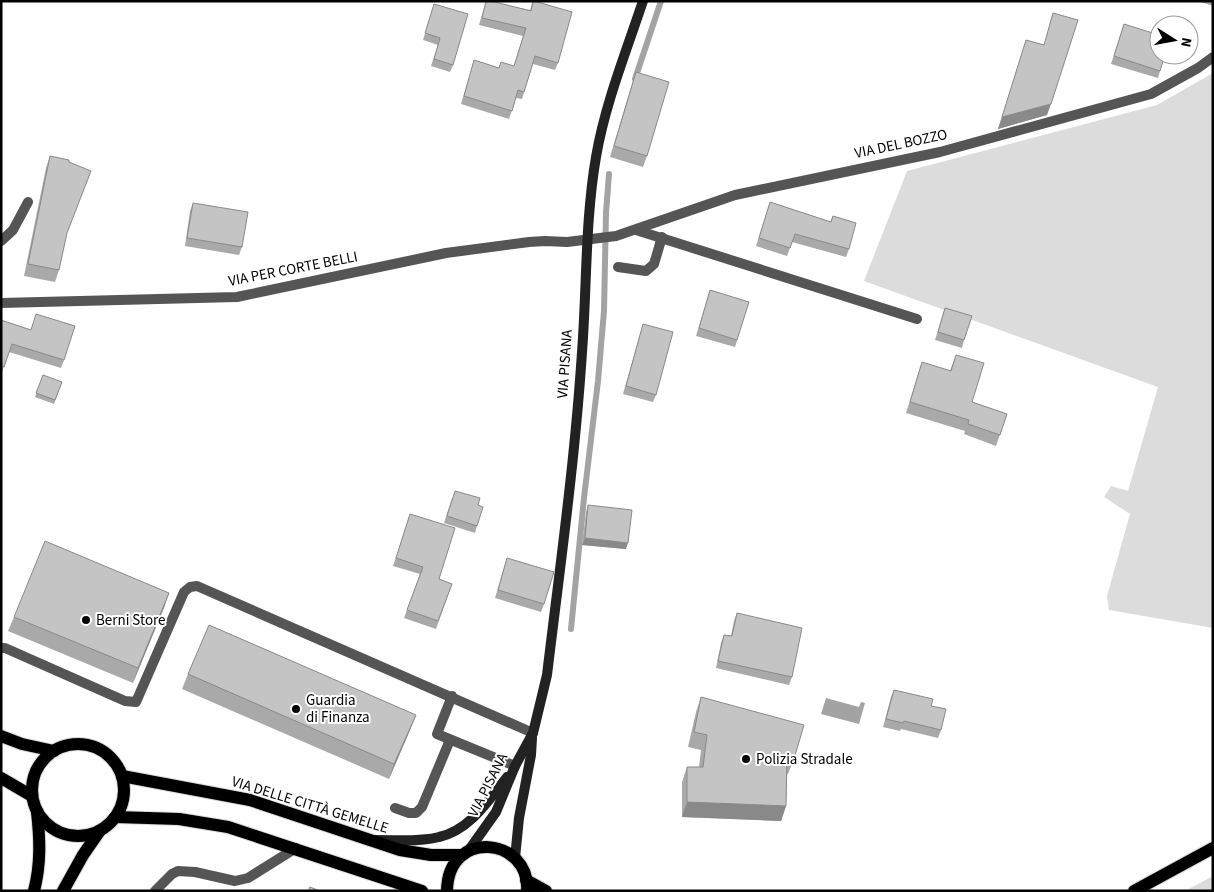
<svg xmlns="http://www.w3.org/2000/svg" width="1214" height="892" font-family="'Source Sans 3',sans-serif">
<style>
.green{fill:#dcdcdc}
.water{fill:#a3a3a3}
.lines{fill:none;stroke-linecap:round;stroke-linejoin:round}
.stream{stroke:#a3a3a3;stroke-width:6}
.primary-casing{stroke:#dbdbdb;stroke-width:14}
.lane{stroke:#555;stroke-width:10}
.street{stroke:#555;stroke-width:10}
.secondary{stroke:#222;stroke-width:10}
.primary{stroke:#000;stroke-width:12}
.wall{fill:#a9a9a9}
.shaded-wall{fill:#898989}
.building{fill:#c4c4c4;stroke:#898989}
.poi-dot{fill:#000;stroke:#fff;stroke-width:2}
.labels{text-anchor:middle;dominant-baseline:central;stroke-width:4;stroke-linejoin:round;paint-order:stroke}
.street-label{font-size:15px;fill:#000;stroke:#fff}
.poi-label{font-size:15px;fill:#000;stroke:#fff;text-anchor:start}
</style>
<rect width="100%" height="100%" fill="#fff"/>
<g class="green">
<polygon points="1213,73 1213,628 1109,610 1107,596 1130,514 1104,497 1111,486 1128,491 1158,387 864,281 907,171 1157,105"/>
<polygon points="1213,876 1213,891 1185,891"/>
</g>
<polygon class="water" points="826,698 859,707 861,702 865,703 859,724 821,714"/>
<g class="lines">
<g class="stream">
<polyline points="635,79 661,1"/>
<polyline points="571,629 584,498 598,381 604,311 606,213 609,174"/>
</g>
<defs>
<g id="primary">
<polyline points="1,736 22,744 54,751"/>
<circle cx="78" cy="790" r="46"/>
<polyline points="122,776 250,800 400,850 431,855 460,855"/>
<polyline points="1,778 32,796"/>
<polyline points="115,817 179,819 228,827 422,891"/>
<polyline points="526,880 546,891"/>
<path d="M 34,891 C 41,864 40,839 37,812"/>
<polyline points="63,891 83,855 99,832"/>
<path d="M 447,891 C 448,827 531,838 527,891"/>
<polyline points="1134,891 1213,848"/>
</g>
</defs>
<use href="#primary" class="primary-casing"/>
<g class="lane">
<polyline points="636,230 917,319"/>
<polyline points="1,241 13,230 28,202"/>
<polyline points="618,267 646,271 654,264 662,237"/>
<polyline points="1,648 5,648 125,701 136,702 184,592 190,587 197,586 533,733"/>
<polyline points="452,696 437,734 515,766"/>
<polyline points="395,808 409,813 416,813 422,807 450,740"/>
<polyline points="155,891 172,874 178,871 195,872 235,881 248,878 296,848"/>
</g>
<polyline class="street" points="1,303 237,297 446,253 529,242 545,241 567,242 616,236 735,195 940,152 1151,94 1198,68 1213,57"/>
<g class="secondary">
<path d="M 377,840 C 397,840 419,842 439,837 C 470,830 488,801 507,777"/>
<path d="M 469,850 L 496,812 L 515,766 L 533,733 L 547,675 C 560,567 575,460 582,352 C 587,287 585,221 596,157 C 605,104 626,52 643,1"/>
<polyline points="515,858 519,818 531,755 532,738"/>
</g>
<use href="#primary" class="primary"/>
</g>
<g class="wall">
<polygon points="486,1 530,10 533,1 558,63 555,70 533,64 522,99 516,98 509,119 461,104 474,60 499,68 514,66 523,36 479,25"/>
<polygon points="1201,1 1213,1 1213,6 1201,2"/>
<polygon points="432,10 453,65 450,72 431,66 438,45 423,40"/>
<polygon points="1053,13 1047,115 998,129 1026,40 1044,45"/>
<polygon points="1124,24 1160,71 1158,78 1111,64"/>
<polygon points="636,72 647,156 643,167 610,157 632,84"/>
<polygon points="50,156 66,235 59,270 55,282 24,276 46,168"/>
<polygon points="770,202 830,222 833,216 849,249 846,257 792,242 787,256 756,246"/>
<polygon points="193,203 242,247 239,255 185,246 190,211"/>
<polygon points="710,290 737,340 735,347 696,336"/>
<polygon points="945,308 964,340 962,348 935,340"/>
<polygon points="1,320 64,360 61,368 9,352 1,375"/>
<polygon points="643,324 656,395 653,402 623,394"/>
<polygon points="956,355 972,402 1007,414 996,446 964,434 965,431 906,413 922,362 950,371"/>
<polygon points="43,375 62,382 54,404 35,397"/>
<polygon points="452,498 478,505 477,526 475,533 444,523"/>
<polygon points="588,505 626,549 582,545 586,512"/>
<polygon points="410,514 439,579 452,584 436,629 404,618 420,574 393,566"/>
<polygon points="507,558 544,604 541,612 495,598"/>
<polygon points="169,593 133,683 8,631 14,617"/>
<polygon points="737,613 792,677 789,685 716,668 721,643 724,635 731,636 734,621"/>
<polygon points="188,674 416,715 410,730 389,779 182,689"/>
<polygon points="894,690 931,706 941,730 938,738 901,729 900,731 883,727 891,697"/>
<polygon points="701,697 794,759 788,774 787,774 786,806 781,821 682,817 682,782 687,767 699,767 701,750 688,747 696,712"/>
</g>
<g class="shaded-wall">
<polygon points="1051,104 1047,115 998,129 1002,117"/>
<polygon points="585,538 628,543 626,549 582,545"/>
<polygon points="169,593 164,608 133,683 138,668"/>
<polygon points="416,715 410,730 389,779 394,764"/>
<polygon points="687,802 786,806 781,821 682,817"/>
</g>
<g class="building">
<polygon points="486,1 491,1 531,11 533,1 534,1 572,12 558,63 535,56 524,92 518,90 512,111 464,96 474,60 499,68 501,62 514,66 526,28 482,18"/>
<polygon points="434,4 468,14 453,65 434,59 440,38 425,33"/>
<polygon points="1053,13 1078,20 1051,104 1002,117 1026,40 1044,45"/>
<polygon points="1124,24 1159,35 1159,55 1165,55 1160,71 1114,56"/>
<polygon points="636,72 669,82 647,156 614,146"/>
<polygon points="50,156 69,160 69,162 91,171 67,233 59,270 28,264"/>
<polygon points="770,202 831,222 833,216 856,223 849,249 795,234 790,248 759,238"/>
<polygon points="193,203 248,212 242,247 187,238"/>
<polygon points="710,290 749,302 737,340 699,328"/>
<polygon points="945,308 972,316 964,340 938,332"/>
<polygon points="36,314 75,326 64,360 12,344 4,367 1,366 1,320 31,330"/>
<polygon points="643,324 673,332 656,395 626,386"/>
<polygon points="956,355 984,363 972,402 1007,414 1000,435 968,424 969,420 910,402 922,362 951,371"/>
<polygon points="43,375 62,382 55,400 36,393"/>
<polygon points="455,491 480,498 478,505 483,507 477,526 447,516"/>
<polygon points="588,505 632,510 628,543 585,538"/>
<polygon points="410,514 455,528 439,579 452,584 438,621 407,610 423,567 396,558"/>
<polygon points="45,541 169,593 138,668 14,617"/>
<polygon points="507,558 554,572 544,604 498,590"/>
<polygon points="737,613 802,628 792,677 718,661 724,635 732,636"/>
<polygon points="209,625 416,715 394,764 188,674"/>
<polygon points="894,690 933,699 931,706 946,709 941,730 904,721 903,723 886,719"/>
<polygon points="701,697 804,725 794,759 787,757 786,806 687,802 687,767 703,767 707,735 694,732"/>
<polygon points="310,887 320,891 308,891"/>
</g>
<g class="poi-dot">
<circle cx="86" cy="620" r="5"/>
<circle cx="296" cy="709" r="5"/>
<circle cx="746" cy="759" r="5"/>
</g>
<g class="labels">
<g class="street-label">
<text transform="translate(901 144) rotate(-12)">VIA DEL BOZZO</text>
<text transform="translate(293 269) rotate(-11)">VIA PER CORTE BELLI</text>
<text transform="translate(565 364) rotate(-86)">VIA PISANA</text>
<text transform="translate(488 785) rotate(-63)">VIA PISANA</text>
<text transform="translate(310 805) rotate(17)">VIA DELLE CITTÀ GEMELLE</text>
</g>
<g class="poi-label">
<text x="96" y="620">Berni Store</text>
<text x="306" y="700">Guardia<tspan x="306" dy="17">di Finanza</tspan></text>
<text x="756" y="759">Polizia Stradale</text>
</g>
</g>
<rect width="1214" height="892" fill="none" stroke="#000000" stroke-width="5"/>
<g transform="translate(1174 40) rotate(101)"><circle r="24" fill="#ffffff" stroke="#999999"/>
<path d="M0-4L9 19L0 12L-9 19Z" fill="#000000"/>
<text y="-8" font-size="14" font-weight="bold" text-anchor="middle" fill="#000000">N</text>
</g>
</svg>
